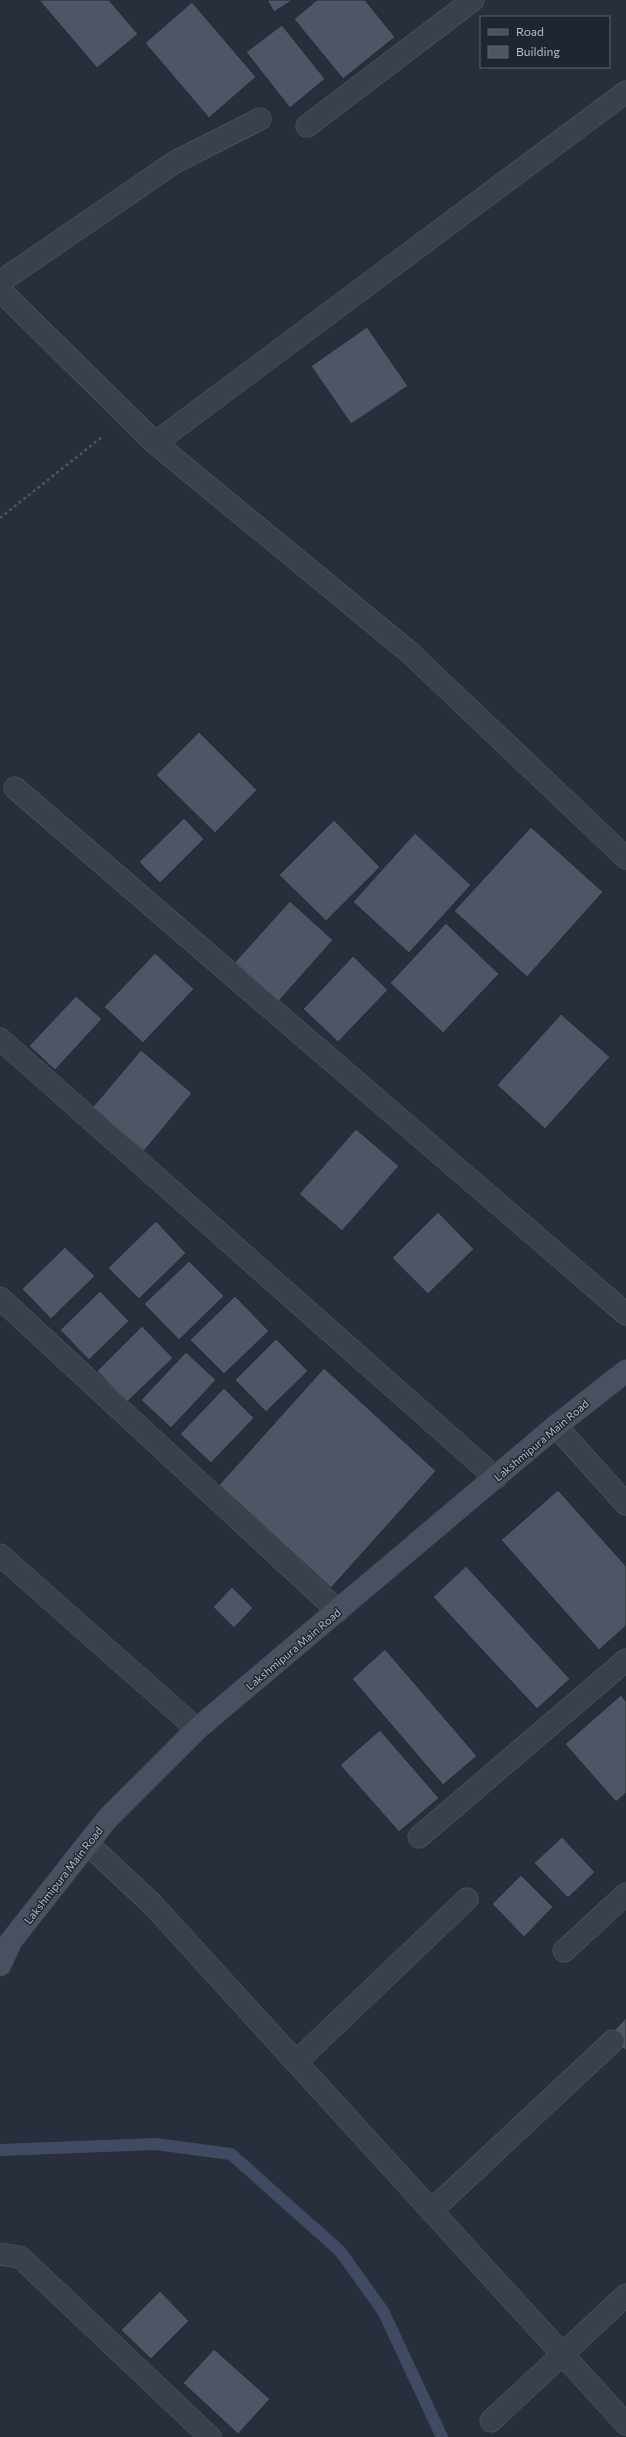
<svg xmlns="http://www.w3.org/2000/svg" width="626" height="2437" font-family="Commissioner,sans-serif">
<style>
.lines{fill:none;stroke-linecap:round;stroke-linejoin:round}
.stream{stroke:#404b63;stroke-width:12}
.building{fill:#4e5564;stroke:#222833}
.street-casing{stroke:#565c67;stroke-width:23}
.secondary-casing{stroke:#444a55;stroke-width:23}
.path{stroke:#49585c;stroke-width:2.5;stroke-dasharray:3 3;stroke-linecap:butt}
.street{stroke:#3b414c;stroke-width:22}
.secondary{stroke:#4a505f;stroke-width:22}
.labels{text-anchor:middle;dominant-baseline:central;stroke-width:3;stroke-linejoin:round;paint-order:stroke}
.street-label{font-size:11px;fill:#b7bcc7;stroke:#202631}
</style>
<rect width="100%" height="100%" fill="#282e3c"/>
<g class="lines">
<polyline class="stream" points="0,2150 155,2144 231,2154 340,2251 383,2311 442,2437"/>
</g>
<g class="building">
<polygon points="39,0 109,0 138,34 97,68"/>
<polygon points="267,0 293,0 274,12"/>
<polygon points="317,0 365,0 395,37 343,79 294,19"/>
<polygon points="192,2 256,77 209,118 145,43"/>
<polygon points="282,25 325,79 290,108 246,52"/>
<polygon points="367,327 408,386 351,424 311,366"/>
<polygon points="199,732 257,790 215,833 156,775"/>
<polygon points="184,818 204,839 160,883 139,862"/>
<polygon points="334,820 380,867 326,921 279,875"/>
<polygon points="531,827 603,892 527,977 454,911"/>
<polygon points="415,833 471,885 409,953 353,902"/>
<polygon points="290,901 333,940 278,1002 235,962"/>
<polygon points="446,923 499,974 443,1033 390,983"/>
<polygon points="155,953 194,989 143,1043 104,1007"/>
<polygon points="353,956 388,990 338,1042 303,1009"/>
<polygon points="76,996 102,1019 55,1070 29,1046"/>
<polygon points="561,1014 610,1057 545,1129 497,1085"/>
<polygon points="141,1050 192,1093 144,1151 92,1108"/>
<polygon points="356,1129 399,1166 342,1231 299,1194"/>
<polygon points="438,1212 474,1249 428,1294 392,1258"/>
<polygon points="156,1221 186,1253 139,1299 108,1268"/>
<polygon points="65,1247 95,1276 51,1319 22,1289"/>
<polygon points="189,1261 224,1296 179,1340 144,1304"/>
<polygon points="100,1291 129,1321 89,1360 60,1330"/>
<polygon points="235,1296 269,1331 224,1374 190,1340"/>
<polygon points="142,1326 173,1358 127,1402 97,1371"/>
<polygon points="276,1339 308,1371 266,1412 235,1380"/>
<polygon points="186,1352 216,1380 171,1428 141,1400"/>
<polygon points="324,1368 436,1471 331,1588 219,1485"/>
<polygon points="224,1388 254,1418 211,1463 180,1434"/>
<polygon points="558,1490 626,1566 626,1626 599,1650 501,1540"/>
<polygon points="466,1566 570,1679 537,1709 433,1597"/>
<polygon points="232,1587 253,1608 234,1628 213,1607"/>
<polygon points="385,1649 477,1756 443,1785 352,1679"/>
<polygon points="621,1695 626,1701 626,1793 616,1802 565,1744"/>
<polygon points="380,1730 439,1798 399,1832 340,1765"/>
<polygon points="562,1837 595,1872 568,1898 534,1863"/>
<polygon points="521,1875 553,1907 524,1937 492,1904"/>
<polygon points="626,2018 626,2051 610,2035"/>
<polygon points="160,2291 189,2321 151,2359 121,2330"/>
<polygon points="214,2349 270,2399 238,2434 183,2383"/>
</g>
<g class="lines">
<defs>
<g id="street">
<polyline points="307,126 473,0"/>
<polyline points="0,282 175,162 260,119"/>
<polyline points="0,290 155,443 409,652 626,858"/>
<polyline points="155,443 626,92"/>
<polyline points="15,788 626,1314"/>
<polyline points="0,1039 496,1478"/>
<polyline points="0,1298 338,1611"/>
<polyline points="556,1426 626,1504"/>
<polyline points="0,1555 197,1729"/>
<polyline points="419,1837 626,1660"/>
<polyline points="88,1844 153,1905 626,2424"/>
<polyline points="564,1951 626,1894"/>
<polyline points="296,2062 467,1899"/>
<polyline points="431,2211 613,2041"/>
<polyline points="0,2254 20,2257 210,2437"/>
<polyline points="491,2421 626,2295"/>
</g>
<polyline id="secondary" points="0,1965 11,1941 107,1819 197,1729 556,1426 626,1371"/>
</defs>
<use href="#street" class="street-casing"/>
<use href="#secondary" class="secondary-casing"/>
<polyline class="path" points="0,518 102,437"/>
<use href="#street" class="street"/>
<use href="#secondary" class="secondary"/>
</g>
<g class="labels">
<g class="street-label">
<text transform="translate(541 1440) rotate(-40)">Lakshmipura Main Road</text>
<text transform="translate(293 1649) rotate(-40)">Lakshmipura Main Road</text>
<text transform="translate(63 1875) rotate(-52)">Lakshmipura Main Road</text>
</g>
</g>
<rect x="480" y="16" width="130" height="52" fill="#202631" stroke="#5c626d"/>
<rect x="488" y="29" width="20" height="6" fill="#4a505f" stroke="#5c626d"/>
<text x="516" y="36" font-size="12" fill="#b7bcc7">Road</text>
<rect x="488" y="46" width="20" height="12" fill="#4e5564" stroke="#5c626d"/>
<text x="516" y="56" font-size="12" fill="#b7bcc7">Building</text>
</svg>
